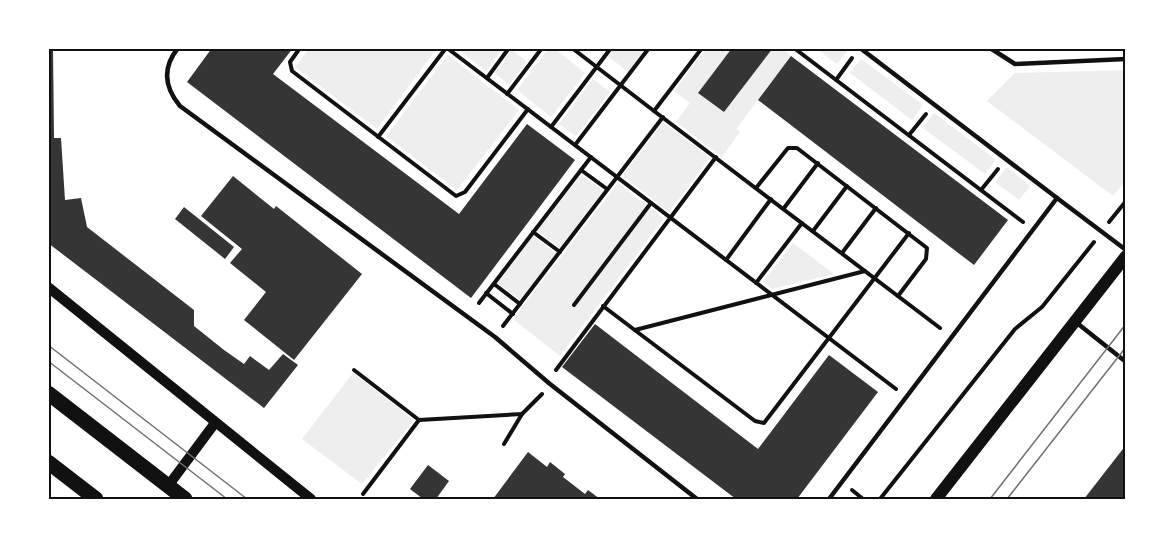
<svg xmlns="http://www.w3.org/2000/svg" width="1174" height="547" font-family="Montserrat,sans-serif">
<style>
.green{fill:#eee}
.building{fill:#353535}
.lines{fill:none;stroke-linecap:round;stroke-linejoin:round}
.path{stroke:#111;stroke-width:4}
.service{stroke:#111;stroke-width:4.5}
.tertiary{stroke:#111;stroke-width:10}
.secondary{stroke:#111;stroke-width:12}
.primary{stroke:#111;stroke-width:15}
.tram{stroke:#707070;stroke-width:1.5}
.neatline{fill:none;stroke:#111;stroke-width:2}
</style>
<rect width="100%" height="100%" fill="#fff"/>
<g class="green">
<polygon points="310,48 437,48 377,129 295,67"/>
<polygon points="456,48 503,48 486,71"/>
<polygon points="549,48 554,48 585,73 551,117 517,90"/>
<polygon points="615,48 646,48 628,72 608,56"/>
<polygon points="706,48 732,48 698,93 724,112 773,48 782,48 791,56 736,129 740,132 722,157 676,122 690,103 674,91"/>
<polygon points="815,48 846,48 848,50 837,64"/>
<polygon points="512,50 527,62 509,85 495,73"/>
<polygon points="448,55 519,110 457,190 386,136"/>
<polygon points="861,59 923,105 912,120 850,73"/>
<polygon points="1126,70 1126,180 1113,196 987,101 1015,73"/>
<polygon points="593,79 610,92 576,136 559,124"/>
<polygon points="934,113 996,160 985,174 923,128"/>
<polygon points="663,122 710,158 669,212 622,176"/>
<polygon points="1007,167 1030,186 1019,200 995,182"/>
<polygon points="581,175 603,191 560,248 537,231"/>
<polygon points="618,183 664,218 560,356 513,319"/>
<polygon points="533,236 556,253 520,300 498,283"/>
<polygon points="793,243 834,274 772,289 763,282"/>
<polygon points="353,373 414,420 362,484 302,439"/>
</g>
<g class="building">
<polygon points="48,48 53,48 54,138 61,138 65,200 81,198 87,227 194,310 194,326 224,350 244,364 250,356 269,370 283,354 298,365 264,408 48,243"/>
<polygon points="212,48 293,48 273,74 459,214 527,124 575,160 471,298 187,82"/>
<polygon points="732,48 773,48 724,112 698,93"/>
<polygon points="791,56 1008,220 974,265 758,100"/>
<polygon points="233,176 274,209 276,206 362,274 294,360 244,320 266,292 230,263 242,249 201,216"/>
<polygon points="184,207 234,247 225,259 175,219"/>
<polygon points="595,324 758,449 829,355 878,392 797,499 736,499 562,367"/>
<polygon points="1126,445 1126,499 1084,499"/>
<polygon points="528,452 547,467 550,462 565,474 563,477 585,494 588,490 600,499 493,499"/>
<polygon points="428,465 449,481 436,499 423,499 410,489"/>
</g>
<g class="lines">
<g class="path">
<polyline points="300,48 290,62 292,71 456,196 465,192 528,109"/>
<polyline points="447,48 896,389"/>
<polyline points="572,48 654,111"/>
<polyline points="702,48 654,111 940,328"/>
<polyline points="794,48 1023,222"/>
<polyline points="487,78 509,48"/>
<polyline points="836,80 852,58"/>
<polyline points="507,94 542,48"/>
<polyline points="551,127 611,48"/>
<polyline points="909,135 926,114"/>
<polyline points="378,137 446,48"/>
<polyline points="575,145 649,48"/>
<polyline points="581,170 607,189"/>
<polyline points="756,188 788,148 797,148 927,248 926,259 898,296"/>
<polyline points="981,190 998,169"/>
<polyline points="784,208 818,163"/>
<polyline points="1109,222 1126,201"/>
<polyline points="813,231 847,186"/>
<polyline points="533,232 560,252"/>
<polyline points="842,253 876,208"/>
<polyline points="726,260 771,199"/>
<polyline points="756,283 802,223"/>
<polyline points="494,284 520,304"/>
<polyline points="486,293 513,314"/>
<polyline points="479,303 591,157"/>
<polyline points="574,305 651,203"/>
<polyline points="603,306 755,421 764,423 909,233"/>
<polyline points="503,326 663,117"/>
<polyline points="635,330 865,271"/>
<polyline points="354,370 419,420"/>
<polyline points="556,370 716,157"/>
<polyline points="504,444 522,414 542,394"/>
<polyline points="852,490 863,499"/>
<polyline points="363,494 419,420 522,414"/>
<polyline points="48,498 49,499"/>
<polyline points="880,499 1015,329 1042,307 1094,242"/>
</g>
<g class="service">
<path d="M 178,48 C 162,68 164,87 180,106 L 495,337 L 550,384 L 697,499"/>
<polyline points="860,48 1057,198"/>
<polyline points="990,48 1015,64 1126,59"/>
<polyline points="1077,323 1126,362"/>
<polyline points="829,499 1057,198 1126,250"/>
</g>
<g class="tertiary">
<polyline points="48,287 311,499"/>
<polyline points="168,486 215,423"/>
</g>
<polyline class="secondary" points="936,499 1126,256"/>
<g class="primary">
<polyline points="48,393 185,499"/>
<polyline points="48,462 96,499"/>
</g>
<g class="tram">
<polyline points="48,345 247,499"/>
<polyline points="48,361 227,499"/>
<polyline points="990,499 1126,324"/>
<polyline points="1007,499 1126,347"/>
</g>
</g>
<rect width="1174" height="547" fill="none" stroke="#ffffff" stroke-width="99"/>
<rect x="50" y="50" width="1074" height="448" class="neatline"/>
</svg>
